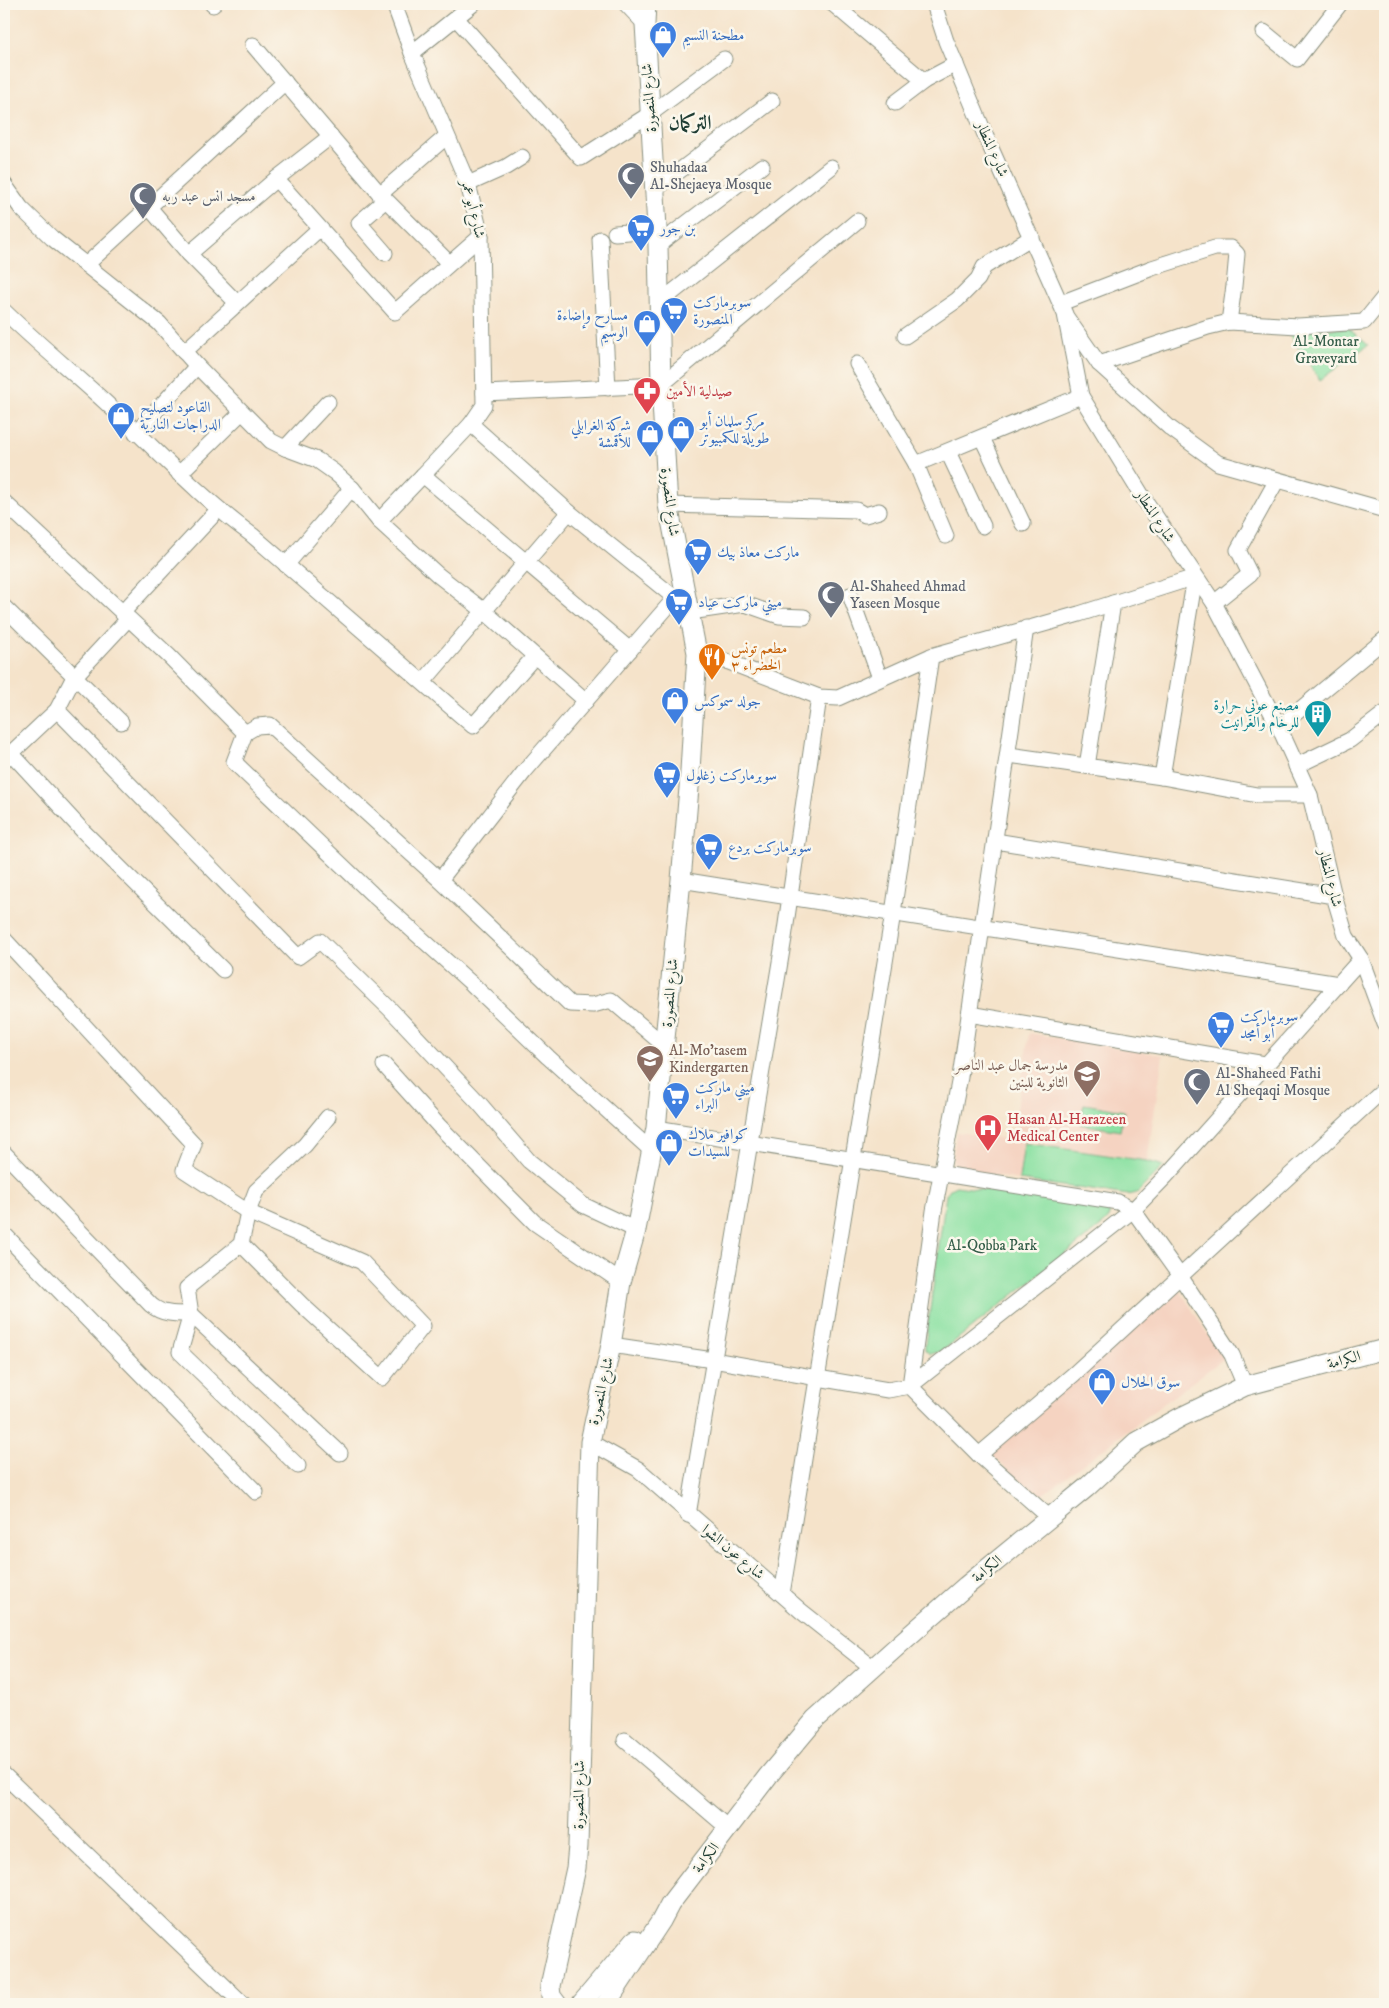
<svg xmlns="http://www.w3.org/2000/svg" width="1389" height="2008" font-family="'IM FELL DW Pica',Amiri,serif">
<style>
.built{fill:#f5d3c1}
.green{fill:#8ce1a3;stroke:#568f6c}
.lines{fill:none;stroke-linecap:round;stroke-linejoin:round}
.minor-casing{stroke:#8a907f;stroke-width:17}
.major-casing{stroke:#8a907f;stroke-width:21}
.minor{stroke:#fff;stroke-width:15}
.major{stroke:#fff;stroke-width:19}
.labels{text-anchor:middle;dominant-baseline:central;stroke-width:5;stroke-linejoin:round;paint-order:stroke}
.shop-label{font-size:15px;fill:#366cbe;stroke:#fbf7ec;text-anchor:start}
.street-label{font-size:15px;fill:#1f3d34;stroke:#fbf7ec}
.worship-label{font-size:15px;fill:#5b616d;stroke:#fbf7ec;text-anchor:start}
.park-label{font-size:15px;fill:#355e4a;stroke:#fbf7ec}
.health-label{font-size:15px;fill:#be3a42;stroke:#fbf7ec;text-anchor:start}
.food-label{font-size:15px;fill:#c56008;stroke:#fbf7ec;text-anchor:start}
.culture-label{font-size:15px;fill:#0d838f;stroke:#fbf7ec;text-anchor:end}
.education-label{font-size:15px;fill:#785e54;stroke:#fbf7ec;text-anchor:start}
.district-label{font-size:20px;font-weight:bold;fill:#1f3d34;stroke:#fbf7ec}
</style>
<rect width="100%" height="100%" fill="#fbf7ec"/>
<filter id="ink" filterUnits="userSpaceOnUse"><feTurbulence type="fractalNoise" baseFrequency=".02" numOctaves="2"/><feDisplacementMap in="SourceGraphic" scale="10" xChannelSelector="R" yChannelSelector="G"/><feConvolveMatrix kernelMatrix="1 2 1 2 8 2 1 2 1" color-interpolation-filters="sRGB"/></filter>
<filter id="wash" filterUnits="userSpaceOnUse"><feTurbulence type="fractalNoise" baseFrequency=".0096" numOctaves="4" result="noise"/><feDisplacementMap in="SourceGraphic" scale="20" xChannelSelector="R" yChannelSelector="G"/><feGaussianBlur stdDeviation="1.12" result="paint"/><feColorMatrix in="noise" values="0 0 0 0 0 0 0 0 0 0 0 0 0 0 0 0 0 1.4 0 .05"/><feComposite in="paint" operator="in"/></filter>
<g filter="url(#wash)">
<rect width="100%" height="100%" fill="#f5e3ca"/>
<g class="built">
<polygon points="1029,1033 1163,1055 1147,1161 1025,1142 1019,1180 958,1169 953,1161 956,1132 1012,1140"/>
<polygon points="1179,1289 1223,1359 1039,1497 989,1453"/>
</g>
<g class="green">
<polygon points="1348,328 1368,345 1320,380 1287,331"/>
<polygon points="1084,1104 1124,1111 1120,1131 1080,1124"/>
<polygon points="1024,1143 1147,1161 1164,1166 1137,1193 1128,1195 1019,1180"/>
<polygon points="956,1186 1100,1206 1109,1210 1109,1218 1106,1222 942,1351 930,1354 925,1350 925,1345 946,1195 950,1189"/>
</g>
</g>
<g filter="url(#ink)">
<g class="lines">
<defs>
<g id="minor">
<polyline points="212,4 213,5"/>
<polyline points="394,4 412,53 468,184 481,236 484,405 471,424"/>
<polyline points="626,4 645,24"/>
<polyline points="833,4 924,81"/>
<polyline points="934,4 946,41 986,137 1065,314 1081,396 1144,499 1214,603 1279,727 1310,795 1334,896 1346,936 1361,959 1385,1024"/>
<polyline points="456,18 581,158 650,114 724,59"/>
<polyline points="1264,32 1297,59 1340,4"/>
<polyline points="253,45 380,194 449,263"/>
<polyline points="412,53 473,4"/>
<polyline points="895,103 924,81 956,64"/>
<polyline points="276,179 395,312 481,236"/>
<polyline points="4,184 21,208 52,238 159,323 197,366 271,441 285,448 328,402"/>
<polyline points="468,184 506,167 522,157"/>
<polyline points="654,190 772,101"/>
<polyline points="148,206 189,254 276,179 331,136"/>
<polyline points="615,233 656,230"/>
<polyline points="600,239 608,388"/>
<polyline points="658,245 762,166"/>
<polyline points="385,253 359,223 382,203 380,194 447,136"/>
<polyline points="189,254 237,303"/>
<polyline points="86,265 285,82"/>
<polyline points="659,303 831,167"/>
<polyline points="1061,303 1152,268 1215,248 1231,248 1237,254 1234,286 1229,322"/>
<path d="M 4,311 C 36,342 70,370 103,400 C 153,446 197,495 252,535 L 473,726 L 534,657"/>
<polyline points="1067,318 1099,364 1170,428 1218,463 1385,510"/>
<polyline points="905,336 957,300 978,279 984,267 1032,237"/>
<polyline points="184,352 319,229"/>
<polyline points="857,364 916,464 1081,396"/>
<polyline points="1099,364 1208,327 1229,322 1298,326 1364,322 1385,296"/>
<polyline points="484,393 661,385 857,221"/>
<polyline points="136,433 197,366"/>
<polyline points="982,438 1023,524"/>
<polyline points="285,448 317,460 334,472 352,488 379,521 438,575 484,611 586,701"/>
<polyline points="948,452 983,526"/>
<polyline points="916,464 946,536"/>
<polyline points="179,474 242,412"/>
<polyline points="4,502 169,656 245,733 234,762 372,894 472,984 548,1057 652,1151"/>
<polyline points="668,505 856,510 865,515 879,511"/>
<polyline points="379,521 423,475"/>
<polyline points="286,565 352,488"/>
<polyline points="850,595 880,678"/>
<polyline points="1214,603 1250,574 1238,550 1277,480"/>
<polyline points="4,607 121,722"/>
<polyline points="690,612 745,604 779,616 804,617"/>
<polyline points="122,613 218,510"/>
<polyline points="630,650 423,475 471,424 569,512 675,598"/>
<polyline points="697,653 729,662 819,697 838,698 931,656 1079,614 1195,577 1162,777"/>
<polyline points="423,682 569,512"/>
<polyline points="57,710 298,957 320,941 390,1009 479,1103 529,1161 583,1205 636,1230"/>
<polyline points="1279,727 1385,639"/>
<polyline points="245,733 257,726 270,725 440,880 570,1004 593,1005 611,1000 665,1046"/>
<polyline points="11,753 83,831 223,970"/>
<polyline points="1009,755 1162,777 1257,795 1310,795"/>
<polyline points="5,759 57,710 74,677 128,619"/>
<polyline points="1087,766 1113,603"/>
<polyline points="1296,766 1350,740 1385,713"/>
<polyline points="995,841 1334,896"/>
<polyline points="440,880 524,772 675,598 683,593"/>
<polyline points="681,880 1339,984"/>
<polyline points="4,939 194,1144 184,1170 248,1212 362,1262 423,1326 382,1378 302,1305 241,1244"/>
<polyline points="969,1014 1265,1064"/>
<polyline points="384,1065 439,1126 535,1223 621,1282"/>
<polyline points="656,1128 1118,1202 1133,1210 1180,1276 1232,1355 1245,1386"/>
<path d="M 4,1153 L 151,1305 C 163,1315 176,1314 191,1314 L 340,1453"/>
<polyline points="4,1234 256,1492"/>
<polyline points="611,1345 713,1360 888,1390 910,1386 1133,1210 1166,1176 1361,959"/>
<polyline points="910,1386 934,1211 960,1077 1026,628"/>
<polyline points="910,1386 979,1455 1050,1518"/>
<polyline points="590,1442 638,1469 801,1611 873,1668"/>
<polyline points="979,1455 1074,1374 1385,1088"/>
<polyline points="298,1466 180,1352 191,1314 187,1288 241,1244 248,1212 256,1191 305,1145 328,1117"/>
<polyline points="688,1515 784,938 819,697"/>
<polyline points="782,1594 893,913 931,656"/>
<polyline points="625,1740 728,1828"/>
<polyline points="4,1775 243,2004"/>
</g>
<g id="major">
<polyline points="557,2004 551,1996 550,1986 576,1868 578,1846 590,1442 611,1345 621,1282 636,1230 656,1128 681,880 689,788 697,653 668,505 661,385 658,245 645,24 646,4"/>
<polyline points="581,2004 635,1940"/>
<polyline points="606,2004 661,1921 670,1904 768,1776 815,1720 902,1642 966,1586 1086,1488 1136,1442 1181,1417 1245,1386 1385,1349"/>
</g>
</defs>
<use href="#minor" class="minor-casing"/>
<use href="#major" class="major-casing"/>
<use href="#minor" class="minor"/>
<use href="#major" class="major"/>
</g>
</g>
<defs>
<symbol id="shop-pin" viewBox="-11 -11 22 30"><path d="M0 17L-7.5 6A9.5 9.5 0 1 1 7.5 6Z" fill="#3f7fe0" stroke="#fbf7ec"/><path d="M-5-2.5h2.3a2.7 3.5 0 0 1 5.4 0H5L5.5 6h-11ZM-1.5-2.5h3a1.5 2.3 0 0 0-3 0Z" fill="#fff"/></symbol>
<symbol id="mosque-pin" viewBox="-11 -11 22 30"><path d="M0 17L-7.5 6A9.5 9.5 0 1 1 7.5 6Z" fill="#6b7280" stroke="#fbf7ec"/><path d="M3.5-4.9A6 6 0 1 0 3.5 4.9A5 5 0 1 1 3.5-4.9Z" fill="#fff"/></symbol>
<symbol id="supermarket-pin" viewBox="-11 -11 22 30"><path d="M0 17L-7.5 6A9.5 9.5 0 1 1 7.5 6Z" fill="#3f7fe0" stroke="#fbf7ec"/><path d="M-6-5.5h2.5l.6 2H6L4.5 2H-2.5L-4.4-4H-6ZM-1.5 3.2a1.3 1.3 0 1 0 .1 0ZM3 3.2a1.3 1.3 0 1 0 .1 0Z" fill="#fff"/></symbol>
<symbol id="pharmacy-pin" viewBox="-11 -11 22 30"><path d="M0 17L-7.5 6A9.5 9.5 0 1 1 7.5 6Z" fill="#e0444e" stroke="#fbf7ec"/><path d="M-2-6h4v4h4v4h-4v4h-4v-4h-4v-4h4Z" fill="#fff"/></symbol>
<symbol id="restaurant-pin" viewBox="-11 -11 22 30"><path d="M0 17L-7.5 6A9.5 9.5 0 1 1 7.5 6Z" fill="#e8710a" stroke="#fbf7ec"/><path d="M-5-6h1v4h1v-4h1v4h1v-4h1v5L-1.5 .5V6h-2V.5L-5-1ZM5-6V6H3V1.5H1.5Q1.5-4 5-6Z" fill="#fff"/></symbol>
<symbol id="building-pin" viewBox="-11 -11 22 30"><path d="M0 17L-7.5 6A9.5 9.5 0 1 1 7.5 6Z" fill="#0f9aa8" stroke="#fbf7ec"/><path d="M-4-6H4V6H1V3H-1V6H-4ZM-2.5-4.3h1.7v1.8h-1.7ZM.8-4.3h1.7v1.8H.8ZM-2.5-1h1.7V.8h-1.7ZM.8-1h1.7V.8H.8Z" fill="#fff"/></symbol>
<symbol id="school-pin" viewBox="-11 -11 22 30"><path d="M0 17L-7.5 6A9.5 9.5 0 1 1 7.5 6Z" fill="#8d6e63" stroke="#fbf7ec"/><path d="M0-5L7-2L0 1L-7-2ZM-4 1L0 2.5L4 1V4Q0 6-4 4Z" fill="#fff"/></symbol>
<symbol id="hospital-pin" viewBox="-11 -11 22 30"><path d="M0 17L-7.5 6A9.5 9.5 0 1 1 7.5 6Z" fill="#e0444e" stroke="#fbf7ec"/><path d="M-5-5h3v3.5h4V-5h3V5h-3V1.5h-4V5h-3Z" fill="#fff"/></symbol>
</defs>
<g fill-rule="evenodd">
<use href="#shop-pin" x="647" y="19" width="32" height="43"/>
<use href="#mosque-pin" x="615" y="160" width="32" height="43"/>
<use href="#mosque-pin" x="127" y="180" width="32" height="43"/>
<use href="#supermarket-pin" x="625" y="212" width="32" height="43"/>
<use href="#supermarket-pin" x="658" y="295" width="32" height="43"/>
<use href="#shop-pin" x="631" y="308" width="32" height="43"/>
<use href="#pharmacy-pin" x="631" y="375" width="32" height="43"/>
<use href="#shop-pin" x="105" y="400" width="32" height="43"/>
<use href="#shop-pin" x="665" y="414" width="32" height="43"/>
<use href="#shop-pin" x="634" y="418" width="32" height="43"/>
<use href="#supermarket-pin" x="682" y="536" width="32" height="43"/>
<use href="#mosque-pin" x="815" y="579" width="32" height="43"/>
<use href="#supermarket-pin" x="663" y="586" width="32" height="43"/>
<use href="#restaurant-pin" x="696" y="641" width="32" height="43"/>
<use href="#shop-pin" x="659" y="685" width="32" height="43"/>
<use href="#building-pin" x="1302" y="698" width="32" height="43"/>
<use href="#supermarket-pin" x="651" y="759" width="32" height="43"/>
<use href="#supermarket-pin" x="693" y="831" width="32" height="43"/>
<use href="#supermarket-pin" x="1205" y="1009" width="32" height="43"/>
<use href="#school-pin" x="634" y="1043" width="32" height="43"/>
<use href="#school-pin" x="1071" y="1058" width="32" height="43"/>
<use href="#mosque-pin" x="1181" y="1066" width="32" height="43"/>
<use href="#supermarket-pin" x="660" y="1080" width="32" height="43"/>
<use href="#hospital-pin" x="972" y="1112" width="32" height="43"/>
<use href="#shop-pin" x="653" y="1127" width="32" height="43"/>
<use href="#shop-pin" x="1086" y="1366" width="32" height="43"/>
</g>
<g class="labels">
<g class="shop-label">
<text x="682" y="35">مطحنة النسيم</text>
<text x="660" y="228">بن جور</text>
<text x="693" y="302">سوبرماركت<tspan x="693" dy="17">المنصورة</tspan></text>
<text x="628" y="315" text-anchor="end">مسارح وإضاءة<tspan x="628" dy="17">الوسيم</tspan></text>
<text x="140" y="407">القاعود لتصليح<tspan x="140" dy="17">الدراجات النارية</tspan></text>
<text x="700" y="421">مركز سلمان أبو<tspan x="700" dy="17">طويلة للكمبيوتر</tspan></text>
<text x="631" y="425" text-anchor="end">شركة الغرابلي<tspan x="631" dy="17">للأقمشة</tspan></text>
<text x="717" y="552">ماركت معاذ بيك</text>
<text x="698" y="602">ميني ماركت عياد</text>
<text x="694" y="701">جولد سموكس</text>
<text x="686" y="775">سوبرماركت زغلول</text>
<text x="728" y="847">سوبرماركت بردع</text>
<text x="1240" y="1016">سوبرماركت<tspan x="1240" dy="17">أبو أمجد</tspan></text>
<text x="695" y="1087">ميني ماركت<tspan x="695" dy="17">البراء</tspan></text>
<text x="688" y="1134">كوافير ملاك<tspan x="688" dy="17">للسيدات</tspan></text>
<text x="1121" y="1382">سوق الحلال</text>
</g>
<g class="street-label">
<text transform="translate(649 98) rotate(-94)">شارع المنصورة</text>
<text transform="translate(992 149) rotate(66)">شارع المنطار</text>
<text transform="translate(473 209) rotate(76)">شارع أبو عمر</text>
<text transform="translate(670 502) rotate(83)">شارع المنصورة</text>
<text transform="translate(1155 516) rotate(57)">شارع المنطار</text>
<text transform="translate(1330 878) rotate(76)">شارع المنطار</text>
<text transform="translate(670 993) rotate(-85)">شارع المنصورة</text>
<text transform="translate(1344 1360) rotate(-15)">الكرامة</text>
<text transform="translate(601 1391) rotate(-77)">شارع المنصورة</text>
<text transform="translate(733 1552) rotate(40)">شارع عون الشوا</text>
<text transform="translate(987 1569) rotate(-39)">الكرامة</text>
<text transform="translate(579 1795) rotate(-89)">شارع المنصورة</text>
<text transform="translate(706 1858) rotate(-53)">الكرامة</text>
</g>
<g class="worship-label">
<text x="650" y="167">Shuhadaa<tspan x="650" dy="17">Al-Shejaeya Mosque</tspan></text>
<text x="162" y="196">مسجد انس عبد ربه</text>
<text x="850" y="586">Al-Shaheed Ahmad<tspan x="850" dy="17">Yaseen Mosque</tspan></text>
<text x="1216" y="1073">Al-Shaheed Fathi<tspan x="1216" dy="17">Al Sheqaqi Mosque</tspan></text>
</g>
<g class="park-label">
<text x="1326" y="341">Al-Montar<tspan x="1326" dy="17">Graveyard</tspan></text>
<text x="992" y="1245">Al-Qobba Park</text>
</g>
<g class="health-label">
<text x="666" y="391">صيدلية الأمين</text>
<text x="1007" y="1119">Hasan Al-Harazeen<tspan x="1007" dy="17">Medical Center</tspan></text>
</g>
<g class="food-label">
<text x="731" y="648">مطعم تونس<tspan x="731" dy="17">الخضراء ٣</tspan></text>
</g>
<g class="culture-label">
<text x="1299" y="705">مصنع عوني حرارة<tspan x="1299" dy="17">للرخام والغرانيت</tspan></text>
</g>
<g class="education-label">
<text x="669" y="1050">Al-Mo'tasem<tspan x="669" dy="17">Kindergarten</tspan></text>
<text x="1068" y="1065" text-anchor="end">مدرسة جمال عبد الناصر<tspan x="1068" dy="17">الثانوية للبنين</tspan></text>
</g>
<g class="district-label">
<text x="690" y="123">التركمان</text>
</g>
</g>
<rect width="1389" height="2008" fill="none" stroke="#fbf7ec" stroke-width="20"/>
</svg>
